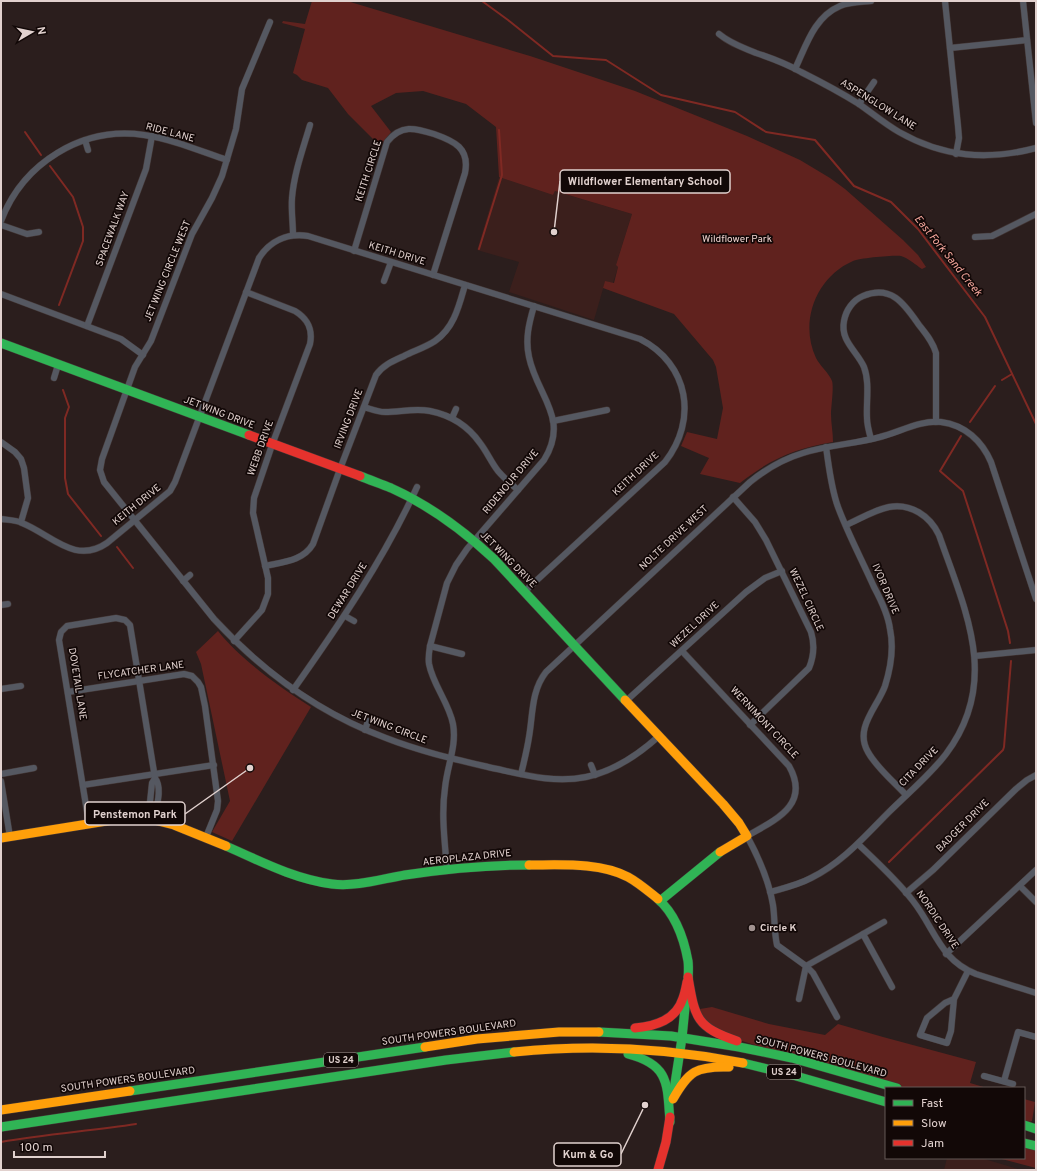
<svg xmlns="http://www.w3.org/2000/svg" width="1037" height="1171" font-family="Overpass,sans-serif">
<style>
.built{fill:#3b1f1c}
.green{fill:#60221e}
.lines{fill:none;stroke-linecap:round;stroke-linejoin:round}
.stream{stroke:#7f2923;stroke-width:2}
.street-casing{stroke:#443837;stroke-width:7}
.fast-casing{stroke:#443837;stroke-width:10}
.slow-casing{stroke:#443837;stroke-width:10}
.jam-casing{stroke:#443837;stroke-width:10}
.street{stroke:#555861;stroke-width:6}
.fast{stroke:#30b455;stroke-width:9}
.slow{stroke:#ff9f0a;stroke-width:9}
.jam{stroke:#e5322d;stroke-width:9}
.poi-dot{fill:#a19290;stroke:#120807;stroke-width:1.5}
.labels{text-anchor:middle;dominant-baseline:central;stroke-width:3.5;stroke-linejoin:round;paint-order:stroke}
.shield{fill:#120807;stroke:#a39592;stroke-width:1}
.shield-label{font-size:9px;font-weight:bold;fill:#e1d1ce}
.street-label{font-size:10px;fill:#e1d1ce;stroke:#120807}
.park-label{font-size:10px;fill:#f0d4d0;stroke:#120807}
.poi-label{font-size:10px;font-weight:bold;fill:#e1d1ce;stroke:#120807;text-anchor:start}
.water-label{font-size:11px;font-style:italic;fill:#f7a89e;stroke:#120807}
.leader{fill:none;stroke:#e1d1ce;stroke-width:1.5}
.callout-dot{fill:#e1d1ce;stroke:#120807;stroke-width:1.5}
.callout{fill:#120807;stroke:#e1d1ce;stroke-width:1.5}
.callout-label{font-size:11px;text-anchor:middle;font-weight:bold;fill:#e1d1ce}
</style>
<rect width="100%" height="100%" fill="#2b1e1d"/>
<g class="built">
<polygon points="499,177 553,195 555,191 632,214 616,265 618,267 613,283 605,282 594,320 509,292 519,262 477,250"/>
<polygon points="947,1158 981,1158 1021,1170 944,1170"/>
</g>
<g class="green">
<path d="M 312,1 L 347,1 L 530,56 L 635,91 L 747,136 L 800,160 L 830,178 L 845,189 L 903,240 L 918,255 L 926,267 L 922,269 C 916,265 908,258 901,256 C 895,255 860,258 853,261 C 816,277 799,322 816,358 C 820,366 829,373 832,381 C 834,387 831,407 831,414 C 831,423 833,433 833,442 C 794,449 772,458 740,483 L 700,474 L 709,458 L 681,446 L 687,432 L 717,439 L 723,408 L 716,367 L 713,360 L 674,314 L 603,288 L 605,281 L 614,283 L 618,267 L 616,265 L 632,214 L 555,191 L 553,195 L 499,177 L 496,127 L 466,104 L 423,91 L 396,93 L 371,106 L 391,132 L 380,146 L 348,114 L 328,88 L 302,80 L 297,75 L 293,73 L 305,29 L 282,23 L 283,21 L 305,24 Z"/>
<path d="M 218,631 C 242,661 280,687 311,707 L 232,841 L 212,832 L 230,801 L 201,664 L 196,652 Z"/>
<polygon points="712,1007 769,1024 825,1035 838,1024 883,1037 976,1062 970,1083 987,1088 895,1088 719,1034 694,1010"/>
<polygon points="1024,1099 1035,1102 1032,1121 1024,1124"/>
<polygon points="1024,1143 1036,1146 1036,1168 998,1158 1024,1158"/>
</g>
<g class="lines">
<g class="stream">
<polyline points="482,1 508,20 553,56 606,60 661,95 735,112 766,132 815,140 854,186 891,202 918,229 985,317 1036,424"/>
<polyline points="25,132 41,155"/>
<polyline points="50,166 73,197 83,227 83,241 59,305"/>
<polyline points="479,249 502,175 499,130"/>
<polyline points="1002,380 1012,374"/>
<polyline points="63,390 69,407 65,418 65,478 68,494 101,536"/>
<polyline points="970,422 995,386"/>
<polyline points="961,436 940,471 963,491 1008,631 1010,643"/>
<polyline points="117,547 133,568"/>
<polyline points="889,862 1003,750 1004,747 1011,661"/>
<path d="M 1,1142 C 46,1134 91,1131 136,1124"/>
</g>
<defs>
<g id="street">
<polyline points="945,1 958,126 959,138 956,154"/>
<polyline points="1023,1 1036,123"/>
<path d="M 270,22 L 242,89 L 236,129 L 222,176 L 212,198 L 192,234 L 151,341 L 135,367 L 102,459 L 100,470 L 104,482 L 214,619 C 263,672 318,713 386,738 C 419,751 454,759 488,767 C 521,774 553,784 586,777 C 615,771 638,755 659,736"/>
<path d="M 719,34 C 731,44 742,47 756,53 C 771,58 787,64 801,72 C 821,82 840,92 859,104 C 872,113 885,124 899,132 C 943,157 987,161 1036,148"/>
<polyline points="950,48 1027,40"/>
<path d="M 795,69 C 806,46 814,17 840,6 C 849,2 861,2 871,1"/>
<polyline points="859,104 874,82"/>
<polyline points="85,140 88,150"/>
<path d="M 1,221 C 23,163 82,126 144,135 C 172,139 200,151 227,160"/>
<polyline points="1,225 27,234 39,232"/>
<path d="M 293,235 C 293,223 291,210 292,198 C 294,173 303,149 310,125"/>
<polyline points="975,237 992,236 1036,214"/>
<path d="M 354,251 L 387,142 C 401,124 415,128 434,134 C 454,141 470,148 465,173 L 433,275"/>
<polyline points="384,281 391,262"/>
<polyline points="1,294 121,339 143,355"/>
<polyline points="87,326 146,169 152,136"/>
<polyline points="54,378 58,365"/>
<path d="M 364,407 C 371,409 377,412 385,412 C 400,412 415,408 430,411 C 450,415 468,426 480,443 C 487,452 491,462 498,471 C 504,478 511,484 518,490"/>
<polyline points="452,418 456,409"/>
<polyline points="553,421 607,410"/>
<path d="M 871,439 C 869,432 867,425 867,418 C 866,402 870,383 864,367 C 857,351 840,341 844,321 C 846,310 853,300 863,296 C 892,284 905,305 919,325 C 926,334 933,342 936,353 L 936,422"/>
<polyline points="1,442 15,452 21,459 24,468 28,498 21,522"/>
<path d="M 826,447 C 829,467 831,488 838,507 C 848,534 862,560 874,587 C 881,600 888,614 890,629 C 894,648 891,667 885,686 C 877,708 854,728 868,752 C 876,767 894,782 906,795"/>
<path d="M 733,497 L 755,522 L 766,540 L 811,632 C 815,645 814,656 809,668 L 750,725"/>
<path d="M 1,519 C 8,520 16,520 22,523 C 52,535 75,565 107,543 L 170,491 L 175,482 L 259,258 C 270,241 287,233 308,236 L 640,339 C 689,364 698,420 665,462 L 524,592"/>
<path d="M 265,566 C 283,562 303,561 313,544 L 340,469 L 376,375 C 383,365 393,361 404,356 C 414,351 426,347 435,341 C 454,328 459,306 465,285"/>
<polyline points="183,581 190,575"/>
<polyline points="1,605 8,604"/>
<polyline points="345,616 354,621"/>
<path d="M 234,641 L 262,610 L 268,594 L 268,578 L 253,513 L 254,498 L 272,445 L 310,344 C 313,329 308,319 295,311 L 246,292"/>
<polyline points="430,646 462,654"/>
<path d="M 682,651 L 789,766 C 811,805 775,820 747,836 C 759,858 769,881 773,905 C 775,919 774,932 777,945 L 806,966 L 813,973 L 837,1017"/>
<polyline points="975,656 1036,650"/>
<polyline points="1,689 21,686"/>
<path d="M 293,690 C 339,625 384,559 417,487"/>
<polyline points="68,692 184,674 192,676 198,682 201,687 205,706 218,801 217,810 206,837"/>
<polyline points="626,701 746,592 765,578 782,571"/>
<polyline points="365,730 368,721"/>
<polyline points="591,765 595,775"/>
<polyline points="1,774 34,768"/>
<path d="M 521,774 C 524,762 527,750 529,737 C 533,715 531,691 546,672 L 750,482 C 766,469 783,459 803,453 C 828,445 855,444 880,437 C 900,432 920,420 941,422 C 965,425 982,441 991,462 L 1036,599"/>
<polyline points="1,781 10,837"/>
<polyline points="83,785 214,765"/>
<path d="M 146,819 L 150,802 L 152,783 L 155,778 C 163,788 156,808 154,820"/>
<polyline points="89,824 59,640 61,632 67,626 116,618 125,620 130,625 155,778"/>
<path d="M 858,844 C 877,862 897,880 913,901 C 935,929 940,960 976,974 L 1036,993"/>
<path d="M 447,870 C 445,843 441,815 445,788 C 447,766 457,746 453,724 C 449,703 433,685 429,664 C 428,658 429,652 430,646 L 447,583 L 456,565 L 467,549 L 544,460 C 570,418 537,396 529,357 C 525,339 529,323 534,306"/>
<polyline points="1020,886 1036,902"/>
<path d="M 770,892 C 784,888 798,885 811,878 C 842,863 865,836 889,812 C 908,793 930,775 946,754 C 1001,681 965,610 939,535 C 930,516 911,503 889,507 C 874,510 860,519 846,525"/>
<polyline points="906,893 933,870 1016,789 1027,780 1036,775"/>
<polyline points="863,934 884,922"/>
<polyline points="946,954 1036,870"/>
<polyline points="799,999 806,966 863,934 892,987"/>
<polyline points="954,999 945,1003 927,1018 920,1035 947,1043 951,1031 954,999 968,971"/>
<polyline points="984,1076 1013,1084"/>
<polyline points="1004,1081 1018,1032 1036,1037"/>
</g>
<g id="fast">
<polyline points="1,343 249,435"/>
<path d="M 360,476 C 370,480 381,484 391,488 C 429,505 464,531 494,559 L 625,700"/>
<path d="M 226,846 C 260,861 294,879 332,884 C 356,887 381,879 405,875 C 446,869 488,865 529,865"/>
<path d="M 658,899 C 675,914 684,939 688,961 C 689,968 688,976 688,983"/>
<polyline points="660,901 720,852"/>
<polyline points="599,1032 671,1036 739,1047 792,1058 897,1088"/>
<path d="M 628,1054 C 670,1065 667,1084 670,1122"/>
<polyline points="743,1063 796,1076 886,1102"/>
<polyline points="130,1091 425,1047"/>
<polyline points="673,1096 682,1038 686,998"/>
<polyline points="1024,1125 1036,1129"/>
<polyline points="1,1127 446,1060 514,1052"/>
<polyline points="1024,1143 1036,1146"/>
</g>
<g id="slow">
<polyline points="625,700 723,804 739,823 747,836 720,852"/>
<polyline points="1,838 119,819 142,819 154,820 174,825 226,846"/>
<path d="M 529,865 C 560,865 600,862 628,877 C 639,883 648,891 658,899"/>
<polyline points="425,1047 477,1039 559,1032 599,1032"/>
<path d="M 514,1052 C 591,1044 668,1048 743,1063"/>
<path d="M 673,1099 C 689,1071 696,1066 729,1067"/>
<polyline points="1,1110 130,1091"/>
</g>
<g id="jam">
<polyline points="249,435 360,476"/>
<path d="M 688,977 C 695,1018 696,1027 737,1041"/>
<path d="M 635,1028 C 656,1026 676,1020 683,998 C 685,993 686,987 687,982"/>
<polyline points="658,1170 666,1142 670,1117"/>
</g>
</defs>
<use href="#street" class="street-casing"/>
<use href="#fast" class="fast-casing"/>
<use href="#slow" class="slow-casing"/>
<use href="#jam" class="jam-casing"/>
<use href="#street" class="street"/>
<use href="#fast" class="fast"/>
<use href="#slow" class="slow"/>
<use href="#jam" class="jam"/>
</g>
<circle class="poi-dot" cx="752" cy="928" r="4"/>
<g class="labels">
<g class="shield">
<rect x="324" y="1053" width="34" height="14" rx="3"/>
<rect x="767" y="1065" width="34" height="14" rx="3"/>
</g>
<g class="shield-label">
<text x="341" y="1060">US 24</text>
<text x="784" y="1072">US 24</text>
</g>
<g class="street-label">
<text transform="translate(878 105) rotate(32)">ASPENGLOW LANE</text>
<text transform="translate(170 133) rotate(15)">RIDE LANE</text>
<text transform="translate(369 171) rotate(-72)">KEITH CIRCLE</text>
<text transform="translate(113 229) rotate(-70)">SPACEWALK WAY</text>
<text transform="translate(397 254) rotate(17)">KEITH DRIVE</text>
<text transform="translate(168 271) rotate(-68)">JET WING CIRCLE WEST</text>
<text transform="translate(219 413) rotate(21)">JET WING DRIVE</text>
<text transform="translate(349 419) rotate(-69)">IRVING DRIVE</text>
<text transform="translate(261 448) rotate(-70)">WEBB DRIVE</text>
<text transform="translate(636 474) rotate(-43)">KEITH DRIVE</text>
<text transform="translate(511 482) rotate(-50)">RIDENOUR DRIVE</text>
<text transform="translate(137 505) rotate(-39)">KEITH DRIVE</text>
<text transform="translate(674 538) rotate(-43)">NOLTE DRIVE WEST</text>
<text transform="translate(508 560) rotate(45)">JET WING DRIVE</text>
<text transform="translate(885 589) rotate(67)">IVOR DRIVE</text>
<text transform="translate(348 591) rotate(-58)">DEWAR DRIVE</text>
<text transform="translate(806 600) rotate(65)">WEZEL CIRCLE</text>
<text transform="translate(695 625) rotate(-43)">WEZEL DRIVE</text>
<text transform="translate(141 671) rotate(-8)">FLYCATCHER LANE</text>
<text transform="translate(77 684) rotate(81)">DOVETAIL LANE</text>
<text transform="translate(764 723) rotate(47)">WERNIMONT CIRCLE</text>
<text transform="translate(389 727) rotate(21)">JET WING CIRCLE</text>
<text transform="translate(919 767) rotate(-46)">CITA DRIVE</text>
<text transform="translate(963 826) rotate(-45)">BADGER DRIVE</text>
<text transform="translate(467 858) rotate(-6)">AEROPLAZA DRIVE</text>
<text transform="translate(937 920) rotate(56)">NORDIC DRIVE</text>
<text transform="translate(449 1033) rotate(-8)">SOUTH POWERS BOULEVARD</text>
<text transform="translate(821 1057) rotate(15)">SOUTH POWERS BOULEVARD</text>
<text transform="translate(128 1080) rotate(-8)">SOUTH POWERS BOULEVARD</text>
</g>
<g class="park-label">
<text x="737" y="239">Wildflower Park</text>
</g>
<g class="poi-label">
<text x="760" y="928">Circle K</text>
</g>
<g class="water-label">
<text transform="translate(948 256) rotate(51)">East Fork Sand Creek</text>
</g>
</g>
<path class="leader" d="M554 232L560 181M250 768L185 814M645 1105L621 1154"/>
<g class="callout-dot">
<circle cx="554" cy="232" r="4"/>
<circle cx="250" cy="768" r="4"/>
<circle cx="645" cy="1105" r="4"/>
</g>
<g class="callout">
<rect x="560" y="170" width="170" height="23" rx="4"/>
<rect x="85" y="802" width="100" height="23" rx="4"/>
<rect x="554" y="1143" width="67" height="23" rx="4"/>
</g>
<g class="callout-label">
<text x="645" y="185">Wildflower Elementary School</text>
<text x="135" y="818">Penstemon Park</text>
<text x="588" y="1158">Kum &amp; Go</text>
</g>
<rect width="1037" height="1171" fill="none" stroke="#e1d1ce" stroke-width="4"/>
<rect x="885" y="1087" width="140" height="72" fill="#120807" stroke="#655857"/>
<rect x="893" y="1100" width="20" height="6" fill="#30b455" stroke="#655857"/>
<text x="921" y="1107" font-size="12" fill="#e1d1ce">Fast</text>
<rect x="893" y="1120" width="20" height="6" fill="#ff9f0a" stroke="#655857"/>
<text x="921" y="1127" font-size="12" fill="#e1d1ce">Slow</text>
<rect x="893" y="1140" width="20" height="6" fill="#e5322d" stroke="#655857"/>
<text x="921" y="1147" font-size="12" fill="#e1d1ce">Jam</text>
<g transform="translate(32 32) rotate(81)" stroke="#120807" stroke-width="3" paint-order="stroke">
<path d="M0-3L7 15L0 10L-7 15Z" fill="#e1d1ce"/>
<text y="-6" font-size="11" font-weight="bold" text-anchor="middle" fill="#e1d1ce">N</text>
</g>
<path d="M14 1151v6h91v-6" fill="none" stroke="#e1d1ce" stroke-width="2"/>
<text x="20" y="1151" font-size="12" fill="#e1d1ce" stroke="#120807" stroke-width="3" paint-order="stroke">100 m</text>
</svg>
